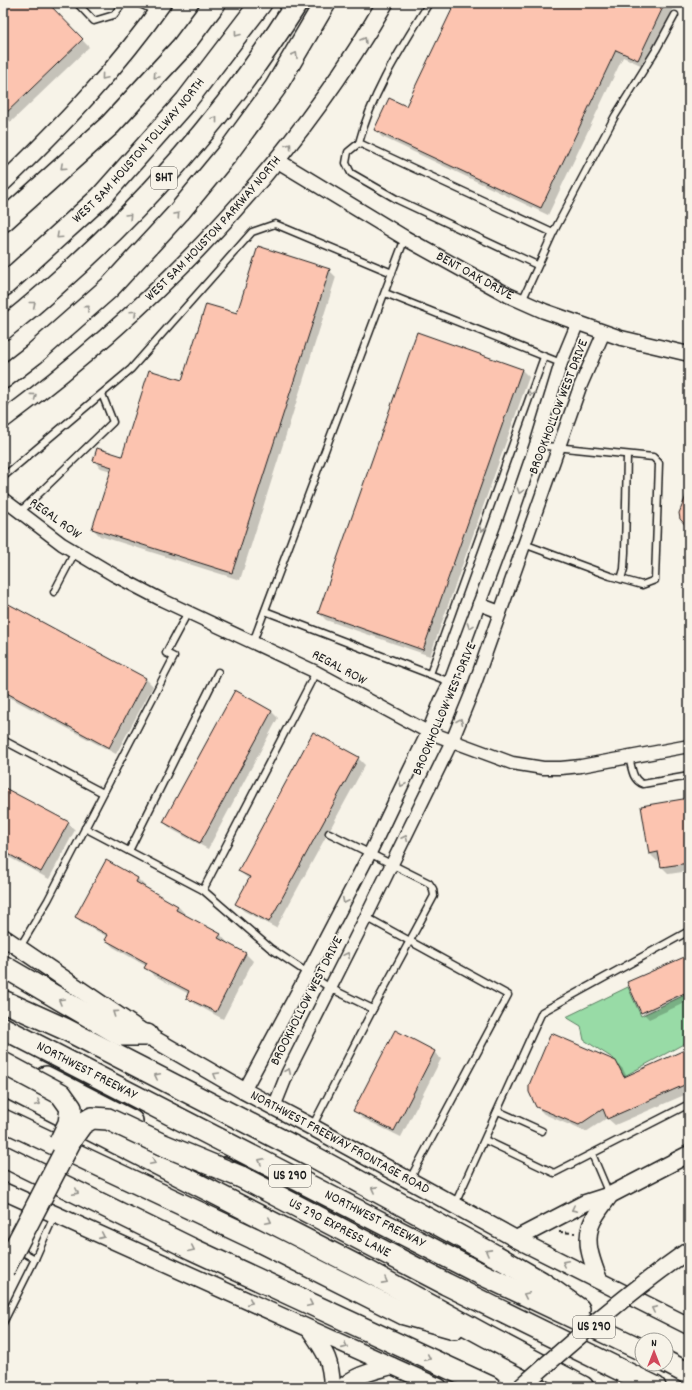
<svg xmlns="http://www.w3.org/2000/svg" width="692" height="1390" font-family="Dekko,sans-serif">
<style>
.green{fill:#98dba6;stroke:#5a7c61}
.shadow{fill:#0003}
.building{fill:#fcc4b0;stroke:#1c1c1c}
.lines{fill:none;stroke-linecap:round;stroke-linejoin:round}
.service-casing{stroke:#1c1c1c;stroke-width:9}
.minor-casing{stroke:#1c1c1c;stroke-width:15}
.tertiary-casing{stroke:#1c1c1c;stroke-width:17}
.secondary-casing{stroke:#1c1c1c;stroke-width:19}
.motorway-casing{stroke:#1c1c1c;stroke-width:24}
.path{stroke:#1c1c1c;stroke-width:2;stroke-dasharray:4 3;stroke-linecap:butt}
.service{stroke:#f7f3e8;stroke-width:6}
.minor{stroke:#f7f3e8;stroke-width:12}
.tertiary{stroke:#f7f3e8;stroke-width:14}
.secondary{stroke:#f7f3e8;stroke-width:16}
.motorway{stroke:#f7f3e8;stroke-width:21}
.secondary-bridge-casing{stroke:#1c1c1c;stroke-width:19;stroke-linecap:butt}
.motorway-bridge-casing{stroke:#1c1c1c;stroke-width:24;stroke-linecap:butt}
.secondary-bridge{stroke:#f7f3e8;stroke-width:16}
.motorway-bridge{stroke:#f7f3e8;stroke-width:21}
.oneway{stroke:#94928c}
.labels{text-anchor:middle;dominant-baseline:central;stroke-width:3.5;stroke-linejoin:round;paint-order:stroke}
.shield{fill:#f7f3e8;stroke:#5e5c59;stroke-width:1}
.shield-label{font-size:13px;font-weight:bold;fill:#1c1c1c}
.street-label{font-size:14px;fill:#1c1c1c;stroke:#f7f3e8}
</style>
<rect width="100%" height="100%" fill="#f7f3e8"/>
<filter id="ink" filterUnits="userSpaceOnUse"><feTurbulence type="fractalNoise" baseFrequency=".025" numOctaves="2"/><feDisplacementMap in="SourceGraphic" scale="8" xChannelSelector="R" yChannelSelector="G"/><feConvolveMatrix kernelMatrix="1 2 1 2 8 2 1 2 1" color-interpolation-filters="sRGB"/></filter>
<g filter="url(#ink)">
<polygon class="green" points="628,987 641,1016 689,993 689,1041 619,1079 611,1069 614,1059 584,1040 581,1026 566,1017"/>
<g class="shadow">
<polygon points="3,3 46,3 89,47 11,122 3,115"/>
<polygon points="456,3 676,3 645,67 623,57 548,215 382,137 375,130 406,107"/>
<polygon points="329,270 336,277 240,580 100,536 93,529 111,471 101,468 94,461 122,457 237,314"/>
<polygon points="418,334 522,370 529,377 430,656 326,620 319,613"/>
<polygon points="3,603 146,679 153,686 116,754 3,694"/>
<polygon points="271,711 278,718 208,849 171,829 164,822"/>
<polygon points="358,758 365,765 276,928 244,911 236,904 250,880 239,871"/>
<polygon points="3,788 68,823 75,830 49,879 3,854"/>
<polygon points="689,799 689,871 669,874 662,867 660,860 657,861 650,854"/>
<polygon points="106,862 138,879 145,886 144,888 178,906 185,914 184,915 220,934 227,942 226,944 246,954 253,961 223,1019 195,1004 187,997 189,994 153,975 146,967 146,966 113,947 106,940 108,937 83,924 76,917"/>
<polygon points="689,956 689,1001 649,1019 642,1012"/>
<polygon points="689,1049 689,1093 615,1125 607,1118 586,1132 544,1114 536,1106 616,1062 623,1069 627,1077"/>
<polygon points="434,1052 441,1059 401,1137 362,1118 355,1110"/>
</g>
<g class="building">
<polygon points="3,3 48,3 83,39 3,116"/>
<polygon points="455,3 665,3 638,60 616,50 541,208 374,130 389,98 406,106"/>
<polygon points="258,246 330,269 232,573 92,529 112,467 93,461 97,448 122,456 149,370 182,380 206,304 237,313"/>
<polygon points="417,332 522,369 423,650 318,613"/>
<polygon points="689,489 689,529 680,519 679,513"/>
<polygon points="3,601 146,678 109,748 3,691"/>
<polygon points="235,690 272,711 200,843 163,822"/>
<polygon points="313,732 359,757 269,922 235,904 250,877 238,871"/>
<polygon points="3,787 69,822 41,872 3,851"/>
<polygon points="689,798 689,863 661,867 658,852 649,854 641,806"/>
<polygon points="106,860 138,878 136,882 178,906 176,910 221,934 218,938 246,953 216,1012 186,998 189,991 144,968 147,963 105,940 108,935 75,917"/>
<polygon points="689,955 689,991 641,1013 627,982"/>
<polygon points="395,1030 435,1051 394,1131 353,1111"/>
<polygon points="551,1033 616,1061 624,1077 689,1048 689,1083 607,1119 603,1109 579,1125 536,1107 529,1092 529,1085"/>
</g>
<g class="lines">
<defs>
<g id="service">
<polyline points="77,3 94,21 114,15 123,3"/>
<polyline points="138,3 155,11"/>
<path d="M 429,3 C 402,47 372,92 359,143 L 553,233 L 522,301"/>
<polyline points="359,143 348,152 346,163 351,173 398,200 537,265"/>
<polyline points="553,233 615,116 656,50 675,15"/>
<polyline points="385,293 561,363"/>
<polyline points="3,477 131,369 252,232 275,224 392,273"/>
<polyline points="20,512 113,422 102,394"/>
<polyline points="524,544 610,576 642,585 655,580 659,463 653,457 536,445"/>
<polyline points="621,579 624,569 625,552 627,455"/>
<polyline points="54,592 75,552"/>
<polyline points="265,611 450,682"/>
<polyline points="253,642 405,238"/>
<polyline points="430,674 544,357"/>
<polyline points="3,740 103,793"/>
<path d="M 629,757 C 632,768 632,780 643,784 L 689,776"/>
<polyline points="85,828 203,890 270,948 330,988 373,1009"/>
<polyline points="129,851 218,672"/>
<polyline points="203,890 316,672"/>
<polyline points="366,917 508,995 410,1179"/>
<polyline points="20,947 48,900 174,657 166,653 188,612"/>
<polyline points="498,1111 542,1131"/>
<polyline points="312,1127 373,1009 434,896 433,889 429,883 329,833"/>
<polyline points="485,1140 554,1173 689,1104"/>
<polyline points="592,1154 609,1194"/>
<polyline points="455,1204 542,1012 689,931"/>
<polyline points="3,1241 35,1259"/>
<polyline points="3,1323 35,1259 55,1214"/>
</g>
<g id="minor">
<polyline points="3,499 62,544 114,575 162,600 316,672 428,732 512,763 543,768 561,768 581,766 689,746"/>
<polyline points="479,604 500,612"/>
<polyline points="244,1091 308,972 370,853 408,773 428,732 441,700 450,682 507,529 536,445 561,363 578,322"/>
<polyline points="274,1107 288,1072 366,917 452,741 472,692 580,387 604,332"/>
</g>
<g id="tertiary">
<path id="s1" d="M 278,161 L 405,238 L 508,295 L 544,311 L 621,338 L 689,354"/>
</g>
<g id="secondary">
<path d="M 3,183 C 61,127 117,69 163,3"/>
<path id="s2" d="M 3,420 C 157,305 288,170 385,3"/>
<path id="s3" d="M 3,937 L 147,1035 L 244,1091 L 312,1127 L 516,1239 L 689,1326"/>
<polyline points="3,1191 439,1387"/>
<polyline points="516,1239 585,1203 610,1195 689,1154"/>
<path d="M 599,1280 C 593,1263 584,1244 591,1225 C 595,1214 604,1204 610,1195"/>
<path d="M 310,1330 C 325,1352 331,1359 332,1387"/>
<path d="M 343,1387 C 356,1374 375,1371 392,1366"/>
</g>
<g id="motorway">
<polyline points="3,221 110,125 182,47 215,3"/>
<path id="s4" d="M 3,286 L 101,197 L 186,101 L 261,3"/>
<path d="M 3,329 C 119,236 218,128 297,3"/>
<polyline points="3,378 34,354 110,287 179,212 226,155 275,88 325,3"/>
<polyline points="3,966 121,1035 147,1035"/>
<polyline points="3,1001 65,1029 316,1158 496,1256 541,1282 579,1309"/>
<path id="s5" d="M 3,1028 L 475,1271 L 642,1350"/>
<polyline points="46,1077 132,1121"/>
<polyline points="3,1085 367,1271 488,1337 583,1387"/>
<polyline points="3,1120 253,1238 404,1314 454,1328"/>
<polyline points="3,1156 192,1249 490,1387"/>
<path id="s6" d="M 224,1168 L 446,1284 L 655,1387"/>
<polyline points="666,1362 689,1374"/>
</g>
</defs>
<use href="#service" class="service-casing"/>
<use href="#minor" class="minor-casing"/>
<use href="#tertiary" class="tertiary-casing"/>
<use href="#secondary" class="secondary-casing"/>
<use href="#motorway" class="motorway-casing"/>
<polyline class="path" points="559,1232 575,1233"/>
<use href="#service" class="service"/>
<use href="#minor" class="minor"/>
<use href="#tertiary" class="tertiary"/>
<use href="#secondary" class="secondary"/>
<use href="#motorway" class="motorway"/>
<defs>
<path id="secondary-bridge" d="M 521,1387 C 575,1339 630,1291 689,1250"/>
<g id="motorway-bridge">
<polyline points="3,1063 61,1094 71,1108 69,1123 60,1142"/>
<polyline points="3,1271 72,1138 82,1124 92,1118 108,1119 161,1144 241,1177"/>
</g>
</defs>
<use href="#secondary-bridge" class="secondary-bridge-casing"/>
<use href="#motorway-bridge" class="motorway-bridge-casing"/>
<use href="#secondary-bridge" class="secondary-bridge"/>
<use href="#motorway-bridge" class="motorway-bridge"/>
</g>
<defs><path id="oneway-chevron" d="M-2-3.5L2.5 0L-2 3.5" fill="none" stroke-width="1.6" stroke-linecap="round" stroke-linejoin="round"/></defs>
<g class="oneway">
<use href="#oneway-chevron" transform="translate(237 34) rotate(127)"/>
<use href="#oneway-chevron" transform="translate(364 40) rotate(-59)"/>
<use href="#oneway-chevron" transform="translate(295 55) rotate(-59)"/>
<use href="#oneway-chevron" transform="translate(156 76) rotate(133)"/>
<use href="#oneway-chevron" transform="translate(104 77) rotate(130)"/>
<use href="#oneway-chevron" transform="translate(215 119) rotate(-52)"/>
<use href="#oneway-chevron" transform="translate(289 146) rotate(-53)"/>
<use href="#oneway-chevron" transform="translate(63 167) rotate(138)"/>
<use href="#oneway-chevron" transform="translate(177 215) rotate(-48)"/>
<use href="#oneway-chevron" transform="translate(129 216) rotate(-45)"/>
<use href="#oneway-chevron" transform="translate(59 236) rotate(137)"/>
<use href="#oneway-chevron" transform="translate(33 304) rotate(-39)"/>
<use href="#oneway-chevron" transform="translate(87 308) rotate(-41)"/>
<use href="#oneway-chevron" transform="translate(134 313) rotate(-43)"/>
<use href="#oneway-chevron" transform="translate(531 393) rotate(110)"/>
<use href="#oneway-chevron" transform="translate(34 396) rotate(-37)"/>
<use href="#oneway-chevron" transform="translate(520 491) rotate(109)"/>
<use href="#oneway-chevron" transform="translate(482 529) rotate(110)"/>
<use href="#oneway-chevron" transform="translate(470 626) rotate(110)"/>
<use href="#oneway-chevron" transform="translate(460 721) rotate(-68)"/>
<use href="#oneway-chevron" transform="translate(402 784) rotate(115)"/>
<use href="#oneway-chevron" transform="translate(405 838) rotate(-64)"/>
<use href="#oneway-chevron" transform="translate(345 901) rotate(117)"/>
<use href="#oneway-chevron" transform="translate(347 955) rotate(-63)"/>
<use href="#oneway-chevron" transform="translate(61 1001) rotate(-150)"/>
<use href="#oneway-chevron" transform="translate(115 1013) rotate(-146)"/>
<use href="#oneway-chevron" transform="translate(288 1071) rotate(-65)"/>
<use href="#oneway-chevron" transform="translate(216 1075) rotate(-150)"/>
<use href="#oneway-chevron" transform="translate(157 1076) rotate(-153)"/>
<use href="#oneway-chevron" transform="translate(38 1103) rotate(27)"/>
<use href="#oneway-chevron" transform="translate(261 1161) rotate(-153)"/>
<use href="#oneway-chevron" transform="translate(153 1162) rotate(27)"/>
<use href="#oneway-chevron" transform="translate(374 1189) rotate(-152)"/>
<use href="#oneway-chevron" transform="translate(76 1192) rotate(26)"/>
<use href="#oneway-chevron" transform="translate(574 1209) rotate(153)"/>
<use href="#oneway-chevron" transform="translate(269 1221) rotate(27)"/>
<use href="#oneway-chevron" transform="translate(102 1236) rotate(24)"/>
<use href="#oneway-chevron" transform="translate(192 1249) rotate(25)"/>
<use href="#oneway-chevron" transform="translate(488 1252) rotate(-151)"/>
<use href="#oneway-chevron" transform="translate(565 1263) rotate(-153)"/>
<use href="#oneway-chevron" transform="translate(385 1281) rotate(29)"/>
<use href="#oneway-chevron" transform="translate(526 1295) rotate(-155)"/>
<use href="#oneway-chevron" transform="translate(250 1302) rotate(25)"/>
<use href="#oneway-chevron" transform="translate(310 1304) rotate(25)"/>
<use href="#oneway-chevron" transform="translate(654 1309) rotate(-153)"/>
<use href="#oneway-chevron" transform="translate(345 1346) rotate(24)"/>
<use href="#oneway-chevron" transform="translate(428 1358) rotate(25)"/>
</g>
</g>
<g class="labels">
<g class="shield">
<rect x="151" y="167" width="26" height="22" rx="3"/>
<rect x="269" y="1165" width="42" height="22" rx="3"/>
<rect x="573" y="1316" width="42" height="22" rx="3"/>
</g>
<g class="shield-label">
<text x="164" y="178">SHT</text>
<text x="290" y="1176">US 290</text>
<text x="594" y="1327">US 290</text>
</g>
<g class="street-label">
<text stroke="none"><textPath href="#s4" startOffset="192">WEST SAM HOUSTON TOLLWAY NORTH</textPath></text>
<text stroke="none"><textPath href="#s2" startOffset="285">WEST SAM HOUSTON PARKWAY NORTH</textPath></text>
<text stroke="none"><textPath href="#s1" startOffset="228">BENT OAK DRIVE</textPath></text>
<text transform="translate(559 407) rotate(-69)">BROOKHOLLOW WEST DRIVE</text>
<text transform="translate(55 519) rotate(36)">REGAL ROW</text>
<text transform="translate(339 668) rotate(28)">REGAL ROW</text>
<text transform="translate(445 709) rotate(-67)">BROOKHOLLOW WEST DRIVE</text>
<text transform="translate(307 1001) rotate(-63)">BROOKHOLLOW WEST DRIVE</text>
<text stroke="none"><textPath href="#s5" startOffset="94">NORTHWEST FREEWAY</textPath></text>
<text stroke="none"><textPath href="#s3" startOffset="395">NORTHWEST FREEWAY FRONTAGE ROAD</textPath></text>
<text stroke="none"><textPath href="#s5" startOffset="418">NORTHWEST FREEWAY</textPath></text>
<text stroke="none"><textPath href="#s6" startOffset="130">US 290 EXPRESS LANE</textPath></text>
</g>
</g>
<rect width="692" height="1390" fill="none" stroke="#f7f3e8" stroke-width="16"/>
<rect x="8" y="8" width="676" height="1374" fill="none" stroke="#1c1c1c" stroke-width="1.5" filter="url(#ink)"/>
<g transform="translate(654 1352)"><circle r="19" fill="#f7f3e8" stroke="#9f9d96"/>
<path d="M0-3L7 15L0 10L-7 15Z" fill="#d1495b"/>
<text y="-6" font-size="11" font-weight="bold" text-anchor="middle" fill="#1c1c1c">N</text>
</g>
</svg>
